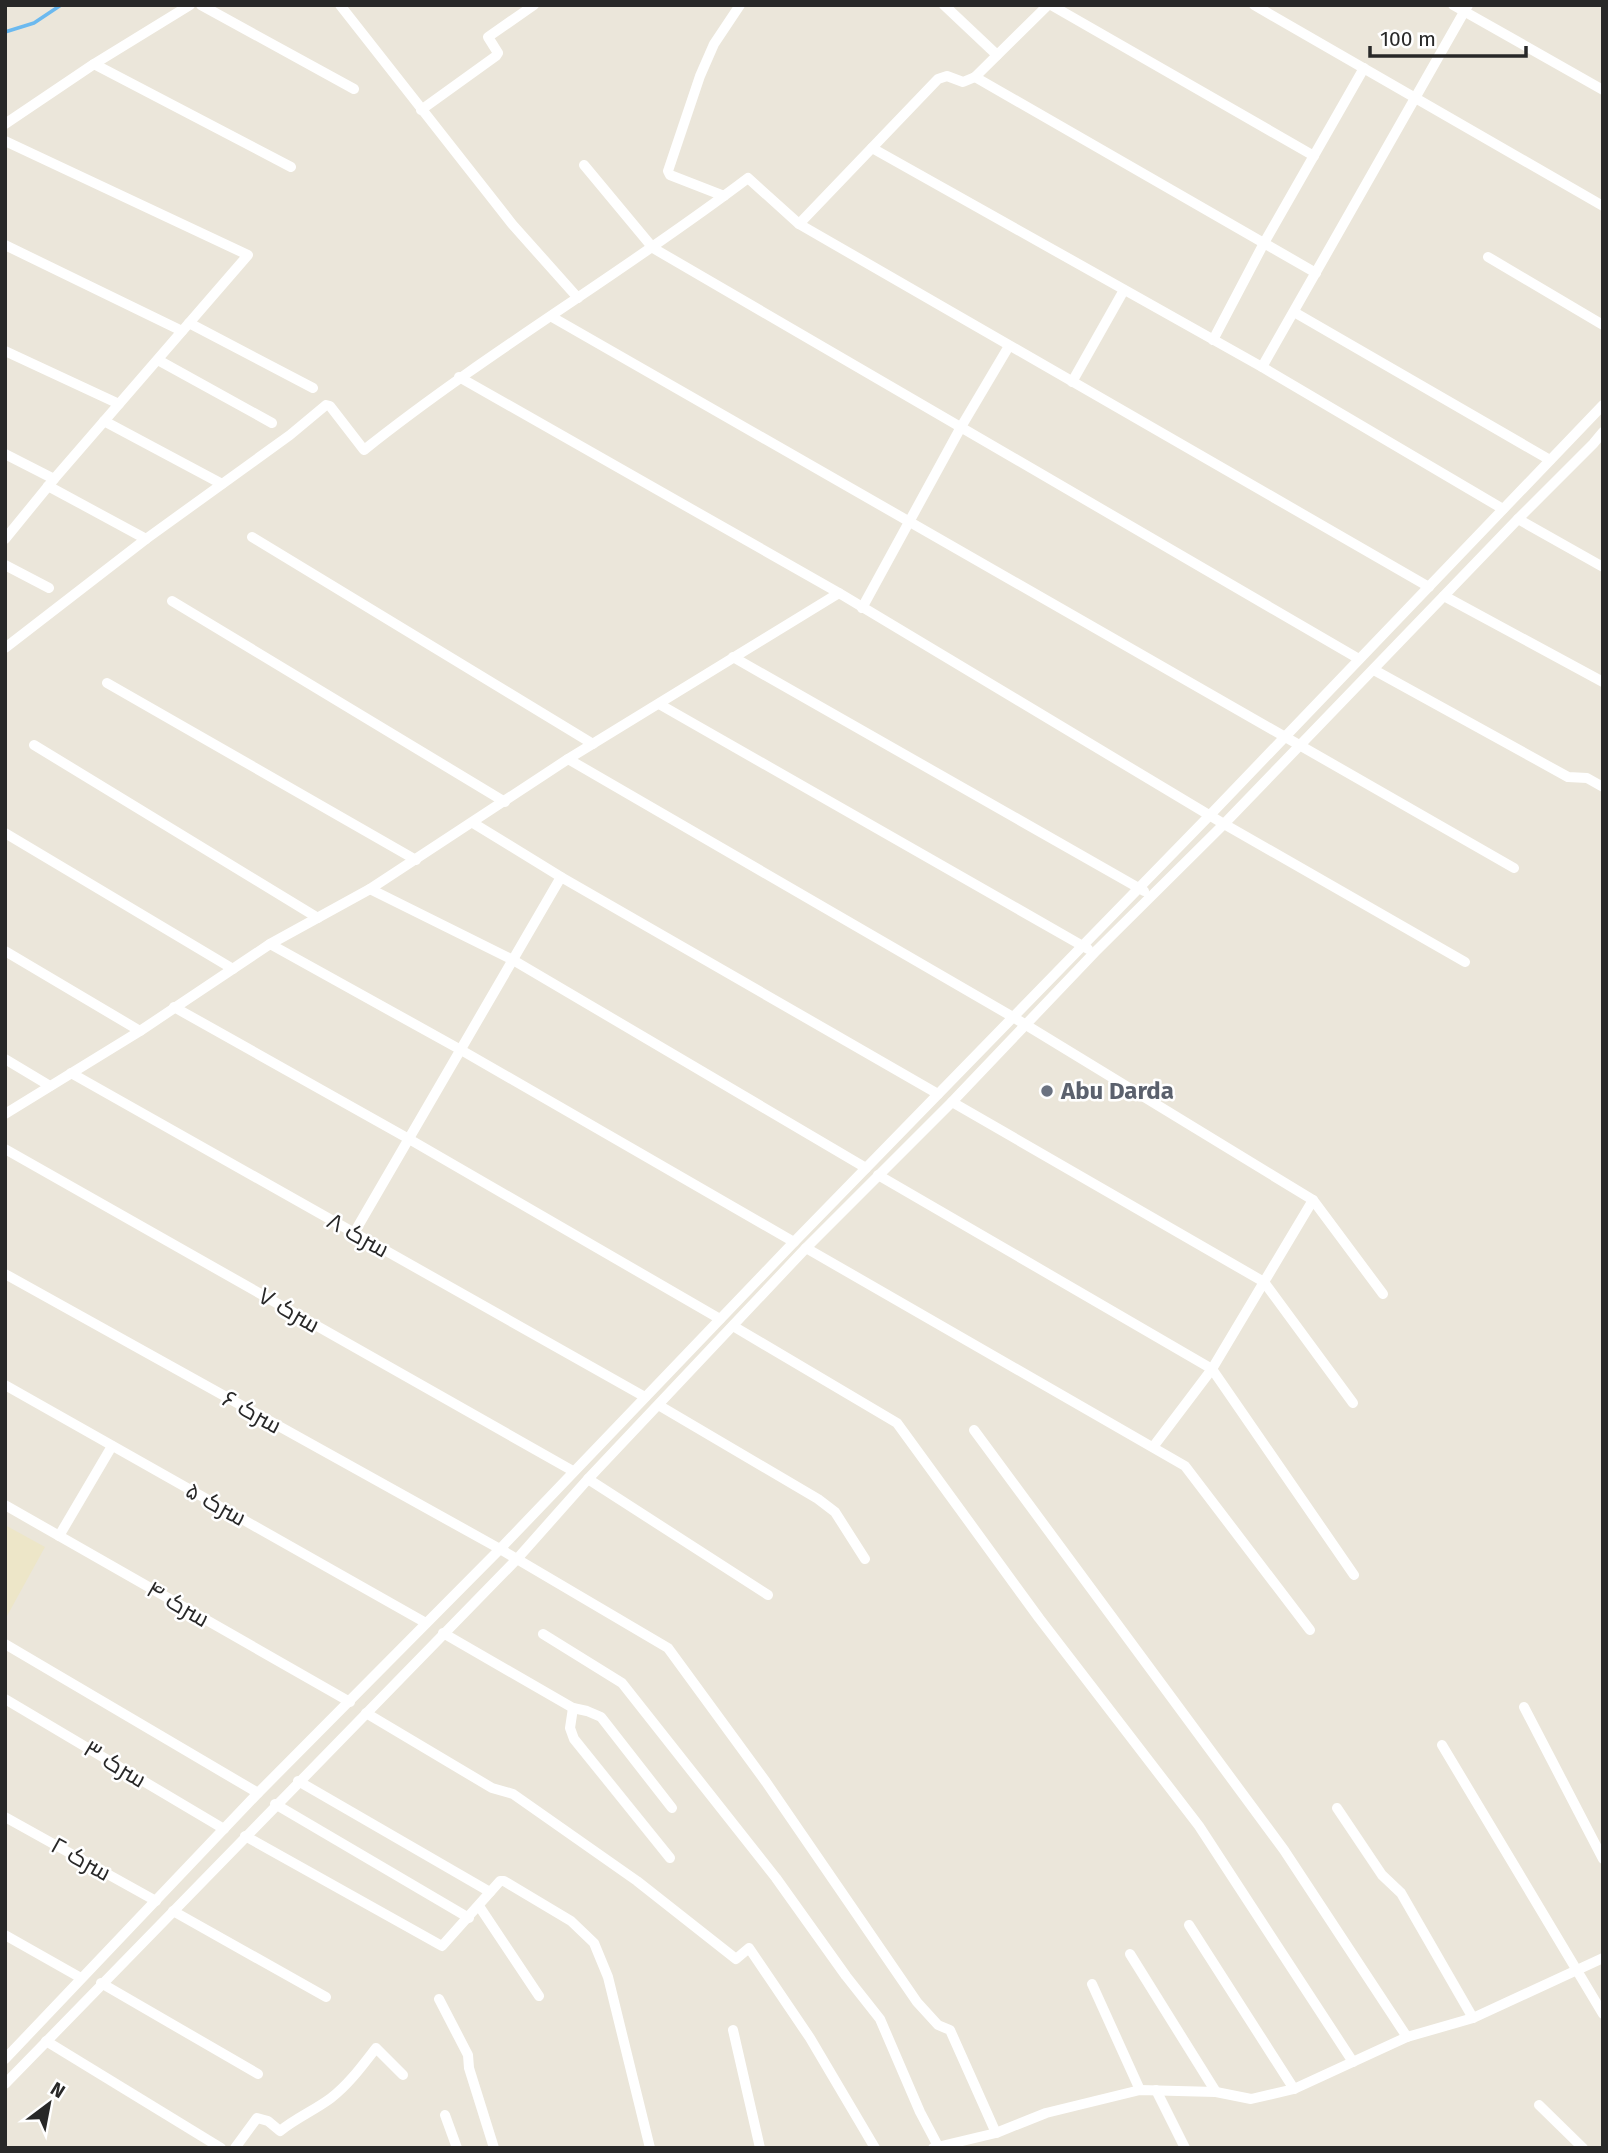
<svg xmlns="http://www.w3.org/2000/svg" width="1608" height="2153" font-family="'Fira Sans',Cairo,sans-serif">
<style>
.education{fill:#ede6c8}
.lines{fill:none;stroke-linecap:round;stroke-linejoin:round}
.stream{stroke:#6bb9ef;stroke-width:3.5}
.minor{stroke:#fff;stroke-width:10}
.worship-dot{fill:#6b7280;stroke:#fff;stroke-width:2.5}
.labels{text-anchor:middle;dominant-baseline:central;stroke-width:5;stroke-linejoin:round;paint-order:stroke}
.worship-label{font-size:24px;font-weight:bold;fill:#5b616d;stroke:#fff;text-anchor:start}
.street-label{font-size:24px;fill:#282828;stroke:#fff}
</style>
<rect width="100%" height="100%" fill="#ebe6da"/>
<polygon class="education" points="5,1525 45,1547 7,1616 5,1615"/>
<g class="lines">
<polyline class="stream" points="5,32 34,23 61,5"/>
<g class="minor">
<polyline points="201,5 354,89"/>
<polyline points="340,5 512,224 578,298"/>
<polyline points="944,5 997,55"/>
<polyline points="1051,5 1314,156"/>
<polyline points="1254,5 1603,206"/>
<polyline points="1453,5 1603,90"/>
<polyline points="94,64 291,167"/>
<polyline points="975,77 1316,273"/>
<polyline points="421,110 496,56 498,53 488,37 534,5"/>
<polyline points="5,124 94,64 190,5"/>
<polyline points="5,141 248,255 54,479 5,539"/>
<polyline points="872,148 1262,367 1503,509"/>
<polyline points="584,165 653,248 1359,659"/>
<polyline points="724,196 670,175 668,171 700,76 714,44 740,5"/>
<polyline points="799,224 1429,587"/>
<polyline points="5,245 182,331"/>
<polyline points="1488,257 1603,325"/>
<polyline points="1294,312 1550,460"/>
<polyline points="552,317 1514,868"/>
<polyline points="189,323 313,388"/>
<polyline points="1213,340 1264,243 1364,68"/>
<polyline points="5,351 119,404"/>
<polyline points="158,360 272,423"/>
<polyline points="1262,367 1468,5"/>
<polyline points="459,377 839,593 1224,824 1465,962"/>
<polyline points="1072,382 1124,290"/>
<polyline points="104,421 222,484"/>
<polyline points="5,454 54,479"/>
<polyline points="48,486 146,539"/>
<polyline points="1518,519 1603,567"/>
<polyline points="252,537 593,744"/>
<polyline points="5,565 49,588"/>
<polyline points="1444,596 1603,682"/>
<polyline points="172,601 505,802"/>
<polyline points="862,608 961,427 1009,346"/>
<path d="M 5,648 L 146,539 L 290,435 L 326,405 L 330,406 L 364,450 C 487,352 623,273 748,178 L 799,224 L 938,79 L 947,76 L 963,82 L 975,77 L 1048,5"/>
<polyline points="733,657 1144,891"/>
<polyline points="1374,670 1568,777 1587,778 1603,787"/>
<polyline points="107,683 416,860"/>
<polyline points="659,704 1088,949"/>
<polyline points="34,745 318,918"/>
<polyline points="568,759 1013,1017 1313,1200 1383,1294"/>
<polyline points="473,823 561,877 938,1094"/>
<polyline points="5,833 233,969"/>
<polyline points="370,889 513,960 866,1168"/>
<polyline points="270,944 461,1050 794,1242"/>
<polyline points="5,951 140,1031"/>
<polyline points="174,1007 409,1139 720,1319"/>
<polyline points="5,1059 50,1086"/>
<polyline points="71,1073 645,1397"/>
<polyline points="952,1102 1264,1282 1353,1403"/>
<polyline points="5,1114 140,1031 270,944 370,889 568,759 839,593"/>
<polyline points="5,1149 573,1471"/>
<polyline points="878,1175 1212,1369 1354,1575"/>
<polyline points="354,1233 561,877"/>
<polyline points="806,1248 1185,1466 1310,1630"/>
<polyline points="5,1274 500,1549 668,1648 766,1782 917,2002 938,2025 950,2030 996,2133"/>
<polyline points="733,1326 897,1423 1039,1618 1199,1826 1353,2062"/>
<polyline points="5,1385 426,1623"/>
<polyline points="660,1406 818,1499 835,1512 865,1559"/>
<polyline points="974,1430 1284,1850 1407,2037"/>
<polyline points="1153,1447 1212,1369 1313,1200"/>
<polyline points="588,1479 768,1595"/>
<polyline points="5,1505 350,1702"/>
<polyline points="59,1536 112,1446"/>
<polyline points="443,1633 573,1708 587,1711 601,1717 672,1808"/>
<polyline points="543,1634 622,1683 776,1878 846,1976 880,2019 920,2112 938,2146"/>
<polyline points="5,1644 258,1793"/>
<polyline points="5,1699 224,1829"/>
<polyline points="1524,1707 1603,1859"/>
<polyline points="573,1708 570,1728 574,1739 670,1858"/>
<polyline points="366,1713 492,1788 513,1794 637,1881 736,1959 749,1948 810,2038 875,2148"/>
<polyline points="1442,1745 1603,2014"/>
<polyline points="298,1781 490,1892"/>
<polyline points="275,1804 469,1918"/>
<polyline points="1337,1808 1382,1875 1401,1893 1473,2018"/>
<polyline points="5,1817 156,1901"/>
<polyline points="245,1836 442,1946 500,1881 504,1881 571,1921 594,1943 608,1977 650,2148"/>
<polyline points="479,1906 539,1996"/>
<polyline points="173,1911 326,1997"/>
<polyline points="1189,1925 1294,2089"/>
<polyline points="5,1935 81,1978"/>
<polyline points="1130,1954 1216,2092"/>
<polyline points="101,1983 258,2074"/>
<polyline points="1092,1984 1140,2090"/>
<polyline points="439,1999 468,2055 469,2068 494,2148"/>
<polyline points="733,2030 760,2148"/>
<polyline points="46,2041 221,2148"/>
<polyline points="5,2059 258,1793 500,1549 794,1242 1210,815 1603,405"/>
<polyline points="5,2084 517,1559 588,1479 806,1248 952,1102 1095,952 1224,824 1518,519 1593,444 1603,432"/>
<polyline points="1156,2090 1185,2148"/>
<polyline points="1539,2105 1583,2148"/>
<polyline points="445,2115 457,2148"/>
<path d="M 235,2148 L 257,2118 L 268,2121 L 280,2131 C 296,2118 315,2110 331,2098 C 349,2084 362,2066 376,2048 L 403,2075"/>
<polyline points="933,2148 996,2133 1046,2113 1140,2090 1216,2092 1251,2099 1294,2089 1407,2037 1473,2018 1603,1958"/>
</g>
</g>
<circle class="worship-dot" cx="1047" cy="1091" r="7"/>
<g class="labels">
<g class="worship-label">
<text x="1061" y="1091">Abu Darda</text>
</g>
<g class="street-label">
<text transform="translate(358 1235) rotate(29)">سرک ۸</text>
<text transform="translate(289 1310) rotate(30)">سرک ۷</text>
<text transform="translate(252 1412) rotate(29)">سرک ۶</text>
<text transform="translate(216 1504) rotate(29)">سرک ۵</text>
<text transform="translate(178 1604) rotate(30)">سرک ۴</text>
<text transform="translate(115 1764) rotate(31)">سرک ۳</text>
<text transform="translate(81 1859) rotate(29)">سرک ۲</text>
</g>
</g>
<rect width="1608" height="2153" fill="none" stroke="#282828" stroke-width="14"/>
<g transform="translate(49 2104) rotate(32)" stroke="#ffffff" stroke-width="5" paint-order="stroke">
<path d="M0-5L12 26L0 18L-12 26Z" fill="#282828"/>
<text y="-10" font-size="19" font-weight="bold" text-anchor="middle" fill="#282828">N</text>
</g>
<path d="M1370 46v10h156v-10" fill="none" stroke="#282828" stroke-width="3.5"/>
<text x="1380" y="46" font-size="21" fill="#282828" stroke="#ffffff" stroke-width="5" paint-order="stroke">100 m</text>
</svg>
